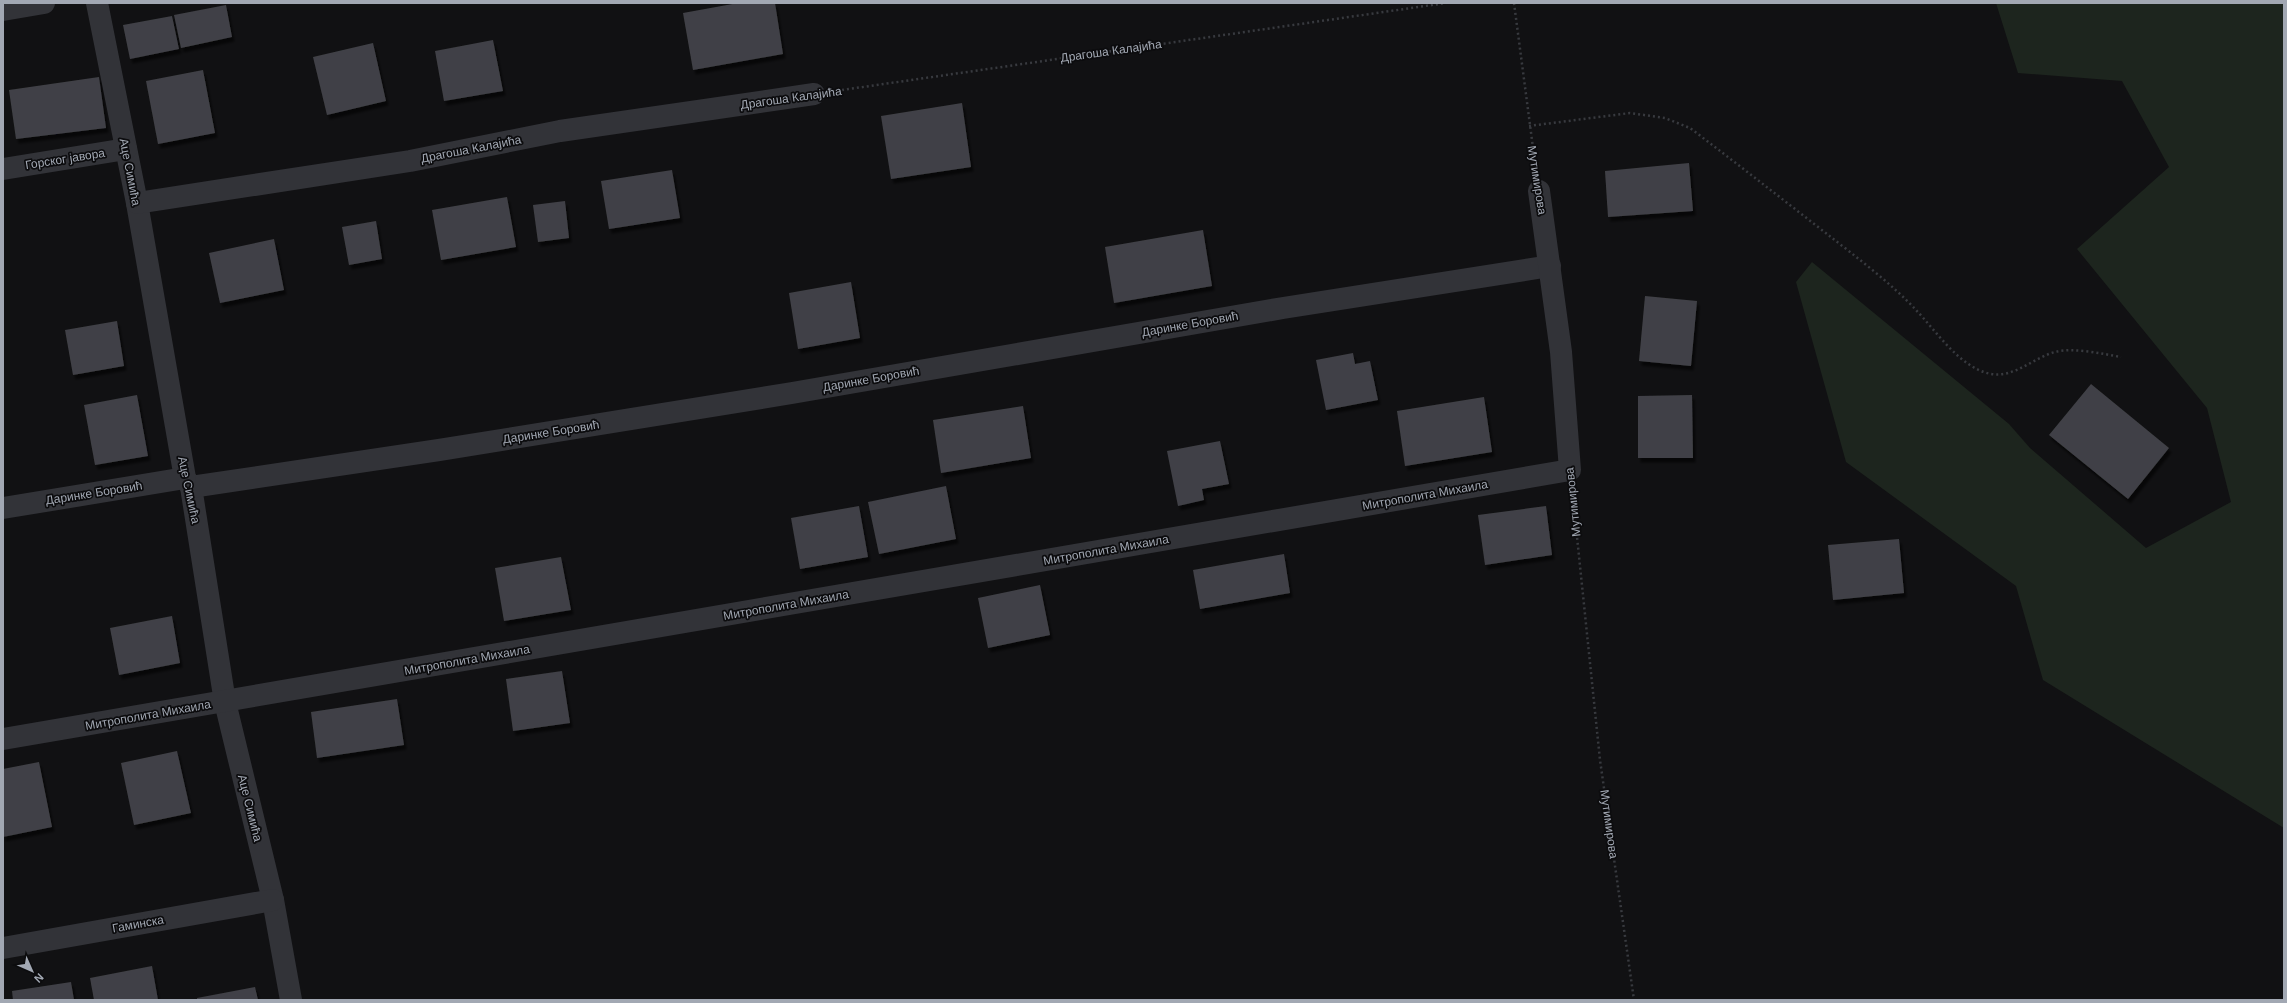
<svg xmlns="http://www.w3.org/2000/svg" width="2287" height="1003" font-family="Arial,sans-serif">
<style>
.green{fill:#1d251e}
.building{fill:#404146;filter:url(#shadow)}
.lines{fill:none;stroke-linecap:round;stroke-linejoin:round}
.path{stroke:#383a3f;stroke-width:2.5;stroke-dasharray:2 3;stroke-linecap:butt}
.street{stroke:#323338;stroke-width:22}
.labels{text-anchor:middle;dominant-baseline:central;stroke-width:3.5;stroke-linejoin:round;paint-order:stroke}
.street-label{font-size:12px;fill:#a2a8b3;stroke:#0c0c0e}
</style>
<defs>
<filter id="shadow"><feDropShadow dx="2.5" dy="4.5" stdDeviation="1" flood-color="#0009"/></filter>
</defs>
<rect width="100%" height="100%" fill="#111113"/>
<polygon class="green" points="1996,3 2284,3 2284,828 2043,680 2016,586 1846,462 1796,282 1812,262 2009,424 2030,448 2146,548 2231,502 2207,408 2077,249 2169,167 2122,81 2018,73"/>
<g class="building">
<polygon points="738,3 775,3 783,54 693,70 683,13"/>
<polygon points="226,5 232,37 181,48 174,15"/>
<polygon points="172,16 179,49 130,59 123,25"/>
<polygon points="493,40 503,91 444,101 435,51"/>
<polygon points="373,43 386,101 327,115 313,57"/>
<polygon points="203,70 215,133 158,144 146,81"/>
<polygon points="99,77 106,128 16,139 9,90"/>
<polygon points="962,103 971,167 891,179 881,116"/>
<polygon points="1689,163 1693,211 1608,217 1605,171"/>
<polygon points="672,170 680,218 609,229 601,181"/>
<polygon points="507,197 516,247 441,260 432,210"/>
<polygon points="565,201 569,238 538,242 533,205"/>
<polygon points="376,221 382,259 349,265 342,227"/>
<polygon points="1203,230 1212,286 1114,303 1105,247"/>
<polygon points="274,239 284,290 220,303 209,253"/>
<polygon points="851,282 860,338 798,349 789,293"/>
<polygon points="1645,296 1697,301 1691,366 1639,361"/>
<polygon points="117,321 124,366 73,375 65,330"/>
<polygon points="1353,353 1355,364 1370,361 1378,400 1326,410 1316,360"/>
<polygon points="2091,384 2169,448 2128,499 2049,435"/>
<polygon points="137,395 148,456 95,465 84,405"/>
<polygon points="1692,395 1693,458 1638,458 1638,396"/>
<polygon points="1484,397 1492,452 1405,466 1397,411"/>
<polygon points="1023,406 1031,458 941,473 933,420"/>
<polygon points="1220,441 1229,484 1202,489 1204,500 1178,506 1167,451"/>
<polygon points="946,486 956,539 879,554 868,502"/>
<polygon points="859,506 868,557 800,569 791,518"/>
<polygon points="1546,506 1552,555 1485,565 1478,515"/>
<polygon points="1899,539 1904,593 1833,600 1828,545"/>
<polygon points="1284,554 1290,593 1200,609 1193,570"/>
<polygon points="561,557 571,610 504,621 495,568"/>
<polygon points="1040,585 1050,635 988,648 978,598"/>
<polygon points="172,616 180,663 119,675 110,628"/>
<polygon points="562,671 570,723 513,731 506,679"/>
<polygon points="397,699 404,745 317,758 311,712"/>
<polygon points="177,751 191,813 134,825 121,763"/>
<polygon points="39,762 52,827 3,837 3,769"/>
<polygon points="152,966 158,1000 94,1000 90,978"/>
<polygon points="71,982 74,1000 13,1000 12,991"/>
<polygon points="255,987 258,1000 197,1000 197,998"/>
</g>
<g class="lines">
<g class="path">
<polyline points="1514,3 1535,163"/>
<polyline points="842,90 1446,3"/>
<path d="M 1529,126 L 1630,113 L 1665,118 L 1690,128 C 1736,163 1781,198 1827,234 C 1855,256 1892,284 1916,310 C 1937,332 1960,368 1991,374 C 2014,378 2033,358 2055,352 C 2074,347 2103,354 2121,357"/>
<polyline points="1573,498 1600,760 1634,1000"/>
</g>
<g class="street">
<polyline points="97,3 137,203 185,478 191,487 225,702 273,900 291,1000"/>
<polyline points="3,10 44,3"/>
<polyline points="3,169 126,149"/>
<polyline points="137,203 410,161 560,131 814,94"/>
<polyline points="191,487 439,450 792,393 1283,308 1550,266"/>
<polyline points="3,508 185,478"/>
<polyline points="3,739 1570,470 1561,352 1539,191"/>
<polyline points="3,948 273,900"/>
</g>
</g>
<g class="labels">
<g class="street-label">
<text transform="translate(1111 51) rotate(-8)">Драгоша Калајића</text>
<text transform="translate(791 98) rotate(-8)">Драгоша Калајића</text>
<text transform="translate(471 149) rotate(-11)">Драгоша Калајића</text>
<text transform="translate(65 159) rotate(-9)">Горског јавора</text>
<text transform="translate(130 172) rotate(79)">Аце Симића</text>
<text transform="translate(1537 180) rotate(81)">Мутимирова</text>
<text transform="translate(1190 324) rotate(-10)">Даринке Боровић</text>
<text transform="translate(871 379) rotate(-10)">Даринке Боровић</text>
<text transform="translate(551 432) rotate(-9)">Даринке Боровић</text>
<text transform="translate(189 490) rotate(78)">Аце Симића</text>
<text transform="translate(94 493) rotate(-9)">Даринке Боровић</text>
<text transform="translate(1425 495) rotate(-10)">Митрополита Михаила</text>
<text transform="translate(1573 502) rotate(-96)">Мутимирова</text>
<text transform="translate(1106 550) rotate(-10)">Митрополита Михаила</text>
<text transform="translate(786 605) rotate(-10)">Митрополита Михаила</text>
<text transform="translate(467 660) rotate(-10)">Митрополита Михаила</text>
<text transform="translate(148 715) rotate(-10)">Митрополита Михаила</text>
<text transform="translate(250 808) rotate(76)">Аце Симића</text>
<text transform="translate(1609 824) rotate(82)">Мутимирова</text>
<text transform="translate(138 924) rotate(-10)">Гаминска</text>
</g>
</g>
<rect width="2287" height="1003" fill="none" stroke="#a2a8b3" stroke-width="8"/>
<g transform="translate(32 971) rotate(135)" stroke="#0c0c0e" stroke-width="3" paint-order="stroke">
<path d="M0-3L7 15L0 10L-7 15Z" fill="#a2a8b3"/>
<text y="-6" font-size="11" font-weight="bold" text-anchor="middle" fill="#a2a8b3">N</text>
</g>
</svg>
